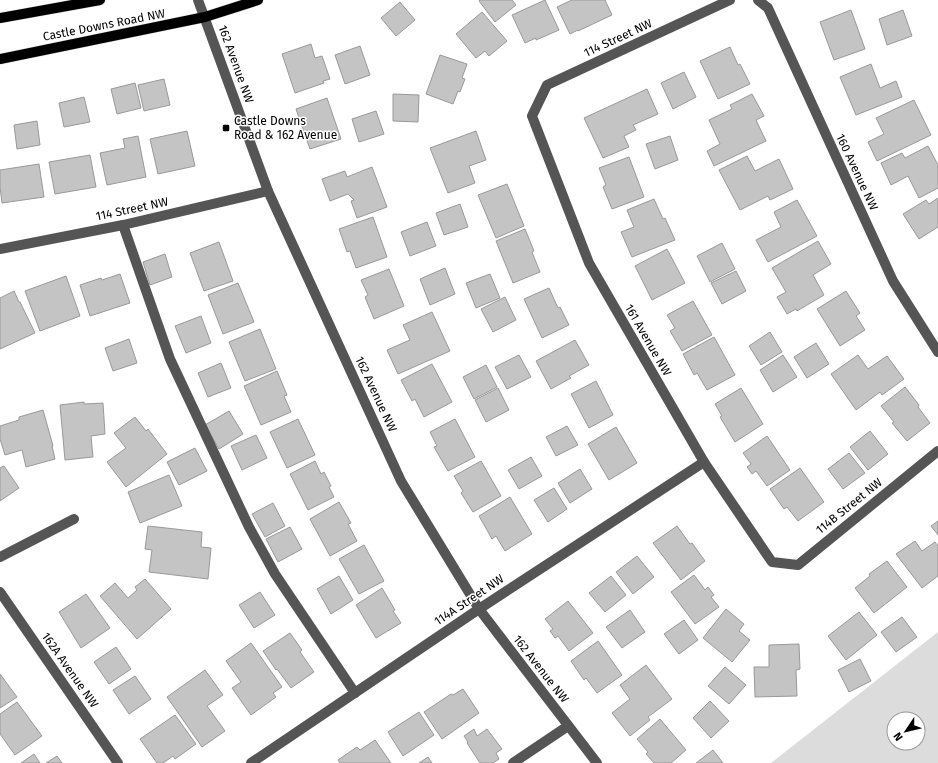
<svg xmlns="http://www.w3.org/2000/svg" width="938" height="763" font-family="'Fira Sans',sans-serif">
<style>
.green{fill:#dcdcdc;fill-rule:evenodd}
.building{fill:#c4c4c4;stroke:#999}
.lines{fill:none;stroke-linecap:round;stroke-linejoin:round}
.major-casing{stroke:#dbdbdb;stroke-width:11}
.minor{stroke:#555;stroke-width:10}
.major{stroke:#000;stroke-width:10}
.poi-dot{fill:#000;stroke:#fff;stroke-width:1.5}
.labels{text-anchor:middle;dominant-baseline:central;stroke-width:3;stroke-linejoin:round;paint-order:stroke}
.street-label{font-size:12px;fill:#000;stroke:#fff}
.poi-label{font-size:12px;fill:#000;stroke:#fff;text-anchor:start}
</style>
<rect width="100%" height="100%" fill="#fff"/>
<path class="green" d="M 938,632 L 938,763 L 771,763 ZM 894,719 L 918,719 L 918,743 L 894,743 Z"/>
<g class="building">
<polygon points="480,0 512,0 516,5 495,22 479,1"/>
<polygon points="545,0 559,30 536,40 536,38 525,43 512,15"/>
<polygon points="572,0 605,0 612,15 578,31 578,30 570,34 557,7"/>
<polygon points="400,2 415,20 396,36 381,18"/>
<polygon points="851,10 865,49 834,60 820,22"/>
<polygon points="903,10 912,36 887,45 879,19"/>
<polygon points="482,12 507,41 489,56 485,51 476,58 456,34"/>
<polygon points="311,44 315,58 322,56 330,79 323,81 324,83 295,93 282,54"/>
<polygon points="360,46 370,75 345,84 335,55"/>
<polygon points="730,47 738,65 740,64 750,84 718,99 700,61"/>
<polygon points="440,55 467,64 462,78 465,79 460,92 458,91 453,104 426,94"/>
<polygon points="871,64 880,88 896,81 902,97 856,115 840,77"/>
<polygon points="684,72 696,97 673,109 661,83"/>
<polygon points="164,79 170,105 144,111 138,85"/>
<polygon points="135,83 141,108 117,114 111,89"/>
<polygon points="647,89 658,114 633,125 636,130 624,136 629,147 603,158 584,118"/>
<polygon points="393,94 419,95 418,122 393,121"/>
<polygon points="752,94 764,116 756,120 766,141 714,166 707,151 720,144 709,120 732,109 730,105"/>
<polygon points="84,97 90,122 64,127 59,103"/>
<polygon points="327,98 341,139 310,149 296,109"/>
<polygon points="914,100 931,135 877,161 868,142 884,134 876,118"/>
<polygon points="376,111 384,134 359,142 352,119"/>
<polygon points="37,121 40,145 17,149 14,125"/>
<polygon points="187,131 195,166 158,174 150,139"/>
<polygon points="476,131 486,160 469,166 475,183 448,193 430,148"/>
<polygon points="138,136 146,177 107,185 100,153 125,148 123,139"/>
<polygon points="670,136 678,160 655,169 646,144"/>
<polygon points="928,146 938,165 938,188 919,198 908,176 891,185 881,163 902,153 905,158"/>
<polygon points="90,155 96,187 55,194 49,162"/>
<polygon points="747,156 755,171 779,159 793,189 770,200 768,196 740,210 719,170"/>
<polygon points="629,157 644,197 612,209 603,187 606,185 599,168"/>
<polygon points="39,164 44,197 2,203 0,187 0,170"/>
<polygon points="372,167 387,207 357,218 351,201 354,200 348,194 330,201 322,179 345,171 347,177"/>
<polygon points="507,184 524,226 496,238 478,195"/>
<polygon points="938,198 938,227 919,239 903,214 926,200 929,204"/>
<polygon points="654,199 663,219 665,218 675,240 632,257 621,232 634,227 627,210"/>
<polygon points="797,200 817,236 768,262 756,240 781,227 774,212"/>
<polygon points="460,204 468,227 444,235 436,213"/>
<polygon points="373,217 387,257 356,268 350,251 347,252 339,229"/>
<polygon points="427,222 436,246 410,256 401,232"/>
<polygon points="525,229 534,251 532,252 540,272 513,283 496,241"/>
<polygon points="818,241 831,264 813,275 824,295 797,311 796,309 787,314 777,297 786,292 772,268"/>
<polygon points="219,242 233,281 204,291 190,253"/>
<polygon points="722,243 735,269 710,282 697,256"/>
<polygon points="667,249 685,283 652,300 635,266"/>
<polygon points="165,254 172,277 150,285 143,262"/>
<polygon points="445,268 455,294 430,305 420,279"/>
<polygon points="389,269 404,306 374,319 365,297 368,295 361,280"/>
<polygon points="736,271 746,291 722,304 711,283"/>
<polygon points="120,274 130,303 90,316 80,285 101,278 102,280"/>
<polygon points="490,274 500,298 476,308 466,283"/>
<polygon points="66,276 80,316 40,331 25,291"/>
<polygon points="238,283 254,322 223,334 208,295"/>
<polygon points="549,288 558,308 560,307 569,325 542,338 524,299"/>
<polygon points="14,291 19,302 20,302 35,333 0,349 0,298"/>
<polygon points="846,291 860,313 856,316 865,330 840,346 817,309"/>
<polygon points="505,297 516,320 493,332 481,309"/>
<polygon points="693,301 712,335 682,351 670,331 675,328 667,315"/>
<polygon points="432,312 450,351 398,374 387,350 410,340 403,325"/>
<polygon points="201,316 211,343 186,353 175,326"/>
<polygon points="260,329 276,369 245,381 229,342"/>
<polygon points="770,332 782,352 761,365 749,346"/>
<polygon points="714,337 735,375 707,390 697,373 694,375 683,354"/>
<polygon points="129,339 137,363 113,371 105,348"/>
<polygon points="575,340 589,365 569,376 571,378 551,389 536,361"/>
<polygon points="816,343 829,364 807,378 794,357"/>
<polygon points="519,355 531,377 507,389 495,367"/>
<polygon points="783,355 797,377 773,392 760,370"/>
<polygon points="858,355 868,369 887,356 904,379 882,395 880,392 856,410 831,374"/>
<polygon points="221,363 231,388 208,397 198,373"/>
<polygon points="432,364 452,402 424,417 415,399 412,401 401,380"/>
<polygon points="486,365 497,387 474,399 463,377"/>
<polygon points="277,371 287,395 284,396 291,412 261,425 244,386"/>
<polygon points="596,381 613,415 589,428 571,394"/>
<polygon points="905,387 919,405 918,407 930,423 907,441 892,423 894,422 881,406"/>
<polygon points="498,388 509,410 486,422 475,400"/>
<polygon points="741,388 763,424 735,442 720,417 722,416 715,404"/>
<polygon points="84,402 84,404 103,403 105,434 91,436 93,457 65,460 60,405"/>
<polygon points="43,410 53,446 52,446 55,459 26,467 22,450 5,455 0,439 0,426 19,420 19,417"/>
<polygon points="229,411 243,434 219,449 205,425"/>
<polygon points="135,417 146,431 148,429 167,454 126,487 107,462 126,448 114,433"/>
<polygon points="298,419 315,455 287,468 270,432"/>
<polygon points="455,419 475,457 448,471 434,447 437,446 430,432"/>
<polygon points="567,426 578,445 556,456 546,437"/>
<polygon points="616,427 637,463 609,480 588,444"/>
<polygon points="870,431 888,454 868,470 850,447"/>
<polygon points="256,435 267,458 242,470 231,446"/>
<polygon points="767,436 790,470 767,486 756,471 752,474 747,467 751,464 743,453"/>
<polygon points="195,448 207,471 179,485 167,462"/>
<polygon points="849,453 865,473 843,489 828,469"/>
<polygon points="531,457 542,476 519,489 508,470"/>
<polygon points="315,461 321,474 324,472 331,486 329,487 334,497 308,510 290,474"/>
<polygon points="481,461 501,496 473,512 461,493 463,491 454,476"/>
<polygon points="4,466 19,488 0,501 0,468"/>
<polygon points="800,468 824,502 798,521 787,507 784,509 770,489"/>
<polygon points="580,469 592,489 570,503 558,483"/>
<polygon points="169,475 182,506 140,523 128,492"/>
<polygon points="554,488 567,509 548,522 534,500"/>
<polygon points="510,497 532,534 505,551 496,536 492,539 479,516"/>
<polygon points="339,502 351,523 348,524 357,541 330,556 310,519"/>
<polygon points="273,503 285,526 265,537 252,514"/>
<polygon points="938,521 938,535 931,526"/>
<polygon points="148,526 202,532 201,547 211,548 208,579 149,572 152,550 145,549"/>
<polygon points="677,526 690,544 692,543 705,561 681,580 653,543"/>
<polygon points="290,527 302,549 278,562 266,539"/>
<polygon points="915,541 922,551 935,542 938,546 938,576 922,588 896,554"/>
<polygon points="364,545 384,581 359,594 339,559"/>
<polygon points="637,556 654,577 633,594 616,572"/>
<polygon points="887,561 907,587 874,613 855,588 870,576 869,574"/>
<polygon points="694,575 705,590 708,587 714,595 711,597 719,607 695,624 671,592"/>
<polygon points="339,576 353,600 331,614 317,589"/>
<polygon points="611,576 626,595 605,612 589,593"/>
<polygon points="145,579 171,609 137,639 100,596 115,583 128,598 137,590 135,587"/>
<polygon points="382,588 395,610 393,611 401,623 376,638 356,605"/>
<polygon points="260,592 275,615 254,628 239,605"/>
<polygon points="86,594 110,628 81,648 59,612"/>
<polygon points="568,601 593,633 569,651 558,636 555,638 550,631 553,629 545,619"/>
<polygon points="726,609 744,624 739,631 750,640 732,662 703,638"/>
<polygon points="630,610 645,632 622,648 606,627"/>
<polygon points="859,612 877,635 846,660 828,636"/>
<polygon points="902,617 917,637 896,652 881,632"/>
<polygon points="684,620 698,640 679,654 664,634"/>
<polygon points="290,633 302,650 300,652 314,672 291,688 277,669 276,670 263,651"/>
<polygon points="598,641 622,675 597,693 586,678 584,680 571,661"/>
<polygon points="251,643 282,687 273,693 276,697 251,715 232,688 241,682 226,661"/>
<polygon points="799,644 800,669 796,670 797,696 755,697 754,667 769,667 769,645"/>
<polygon points="116,647 131,669 109,684 94,662"/>
<polygon points="860,659 871,681 849,692 838,670"/>
<polygon points="646,665 672,699 648,717 650,720 630,736 612,713 630,699 620,685"/>
<polygon points="725,667 746,685 729,704 708,686"/>
<polygon points="205,670 223,695 207,706 225,731 202,747 167,697"/>
<polygon points="0,674 17,697 0,708"/>
<polygon points="135,676 151,699 129,714 113,690"/>
<polygon points="463,689 479,713 442,739 424,712 451,694 453,695"/>
<polygon points="710,701 729,721 711,738 693,718"/>
<polygon points="17,702 42,736 15,755 0,734 0,714"/>
<polygon points="419,712 434,735 403,756 388,732"/>
<polygon points="175,715 196,744 175,759 173,756 163,763 157,763 140,739"/>
<polygon points="660,719 686,750 671,763 654,763 646,754 648,752 637,739"/>
<polygon points="474,729 477,736 487,729 502,749 496,753 499,759 493,763 480,763 467,743 468,742 464,736"/>
<polygon points="375,740 391,763 340,763 338,760 357,747 360,750"/>
<polygon points="713,750 723,763 696,763"/>
<polygon points="34,754 40,763 21,763"/>
<polygon points="57,756 62,763 46,763"/>
<polygon points="428,757 432,763 419,763"/>
</g>
<g class="lines">
<defs>
<g id="major">
<polyline points="0,18 100,0"/>
<polyline points="0,59 205,17 258,0"/>
</g>
</defs>
<use href="#major" class="major-casing"/>
<g class="minor">
<polyline points="198,0 268,191 401,481 479,609 597,763"/>
<polyline points="730,0 547,85 532,116 589,263 704,462 772,562 798,565 938,451"/>
<polyline points="758,0 768,8 893,281 938,352"/>
<polyline points="123,225 170,359 249,527 275,574 355,693"/>
<polyline points="0,249 123,225 268,191"/>
<polyline points="0,557 74,519"/>
<polyline points="0,592 118,763"/>
<polyline points="251,763 479,609 704,462"/>
<polyline points="513,763 568,726"/>
</g>
<use href="#major" class="major"/>
</g>
<rect class="poi-dot" x="222" y="124" width="8" height="8" rx="2"/>
<g class="labels">
<g class="street-label">
<text transform="translate(104 25) rotate(-11)">Castle Downs Road NW</text>
<text transform="translate(618 38) rotate(-25)">114 Street NW</text>
<text transform="translate(236 64) rotate(70)">162 Avenue NW</text>
<text transform="translate(857 172) rotate(65)">160 Avenue NW</text>
<text transform="translate(132 209) rotate(-12)">114 Street NW</text>
<text transform="translate(648 340) rotate(60)">161 Avenue NW</text>
<text transform="translate(376 394) rotate(65)">162 Avenue NW</text>
<text transform="translate(849 506) rotate(-39)">114B Street NW</text>
<text transform="translate(469 600) rotate(-34)">114A Street NW</text>
<text transform="translate(541 669) rotate(52)">162 Avenue NW</text>
<text transform="translate(70 670) rotate(55)">162A Avenue NW</text>
</g>
<g class="poi-label">
<text x="234" y="121">Castle Downs<tspan x="234" dy="14">Road &amp; 162 Avenue</tspan></text>
</g>
</g>
<g transform="translate(906 731) rotate(235)"><circle r="19" fill="#ffffff" stroke="#999999"/>
<path d="M0-3L7 15L0 10L-7 15Z" fill="#000000"/>
<text y="-6" font-size="11" font-weight="bold" text-anchor="middle" fill="#000000">N</text>
</g>
</svg>
